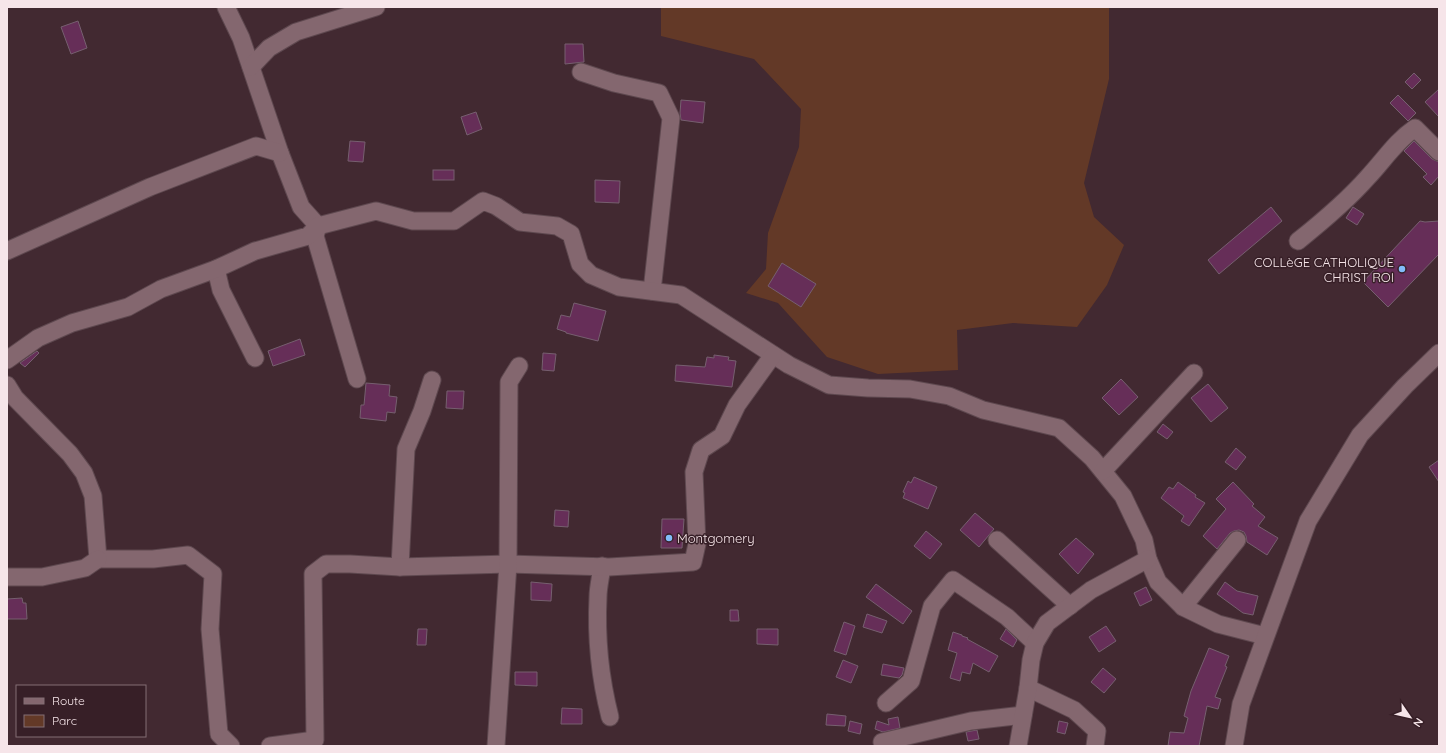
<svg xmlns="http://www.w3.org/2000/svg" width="1446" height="753" font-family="Quicksand,sans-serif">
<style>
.green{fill:#633927}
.building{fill:#662e58;stroke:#765f6f}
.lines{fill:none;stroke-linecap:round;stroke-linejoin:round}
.minor-casing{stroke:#5e484f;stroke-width:19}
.minor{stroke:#84676f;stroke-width:17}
.poi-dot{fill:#82bcfa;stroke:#371f27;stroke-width:1.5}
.labels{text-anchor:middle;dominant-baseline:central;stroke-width:3;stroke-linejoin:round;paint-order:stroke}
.poi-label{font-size:13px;fill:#f6e5e9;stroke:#371f27;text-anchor:end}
</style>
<rect width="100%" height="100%" fill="#422931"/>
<polygon class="green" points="661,7 1109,7 1109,79 1084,183 1094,217 1124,245 1107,285 1077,327 1013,323 957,330 958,370 878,374 827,357 778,303 746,293 766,269 768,233 799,147 801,109 754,59 661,36"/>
<g class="building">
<polygon points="78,21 87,48 71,54 61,27"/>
<polygon points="565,44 583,44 584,62 565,64"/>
<polygon points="1414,73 1421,80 1412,89 1405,82"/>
<polygon points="1439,89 1439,117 1425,102"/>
<polygon points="1398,95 1416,113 1408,121 1390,103"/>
<polygon points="681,100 705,102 703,123 681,120 680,113"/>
<polygon points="476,112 482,129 467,135 461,117"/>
<polygon points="350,141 365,142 363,162 348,161"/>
<polygon points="1414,141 1432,159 1439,162 1439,176 1431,185 1423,177 1427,174 1404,151"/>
<rect x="433" y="170" width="21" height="10"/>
<polygon points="595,180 620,181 619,203 595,202"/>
<polygon points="1271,207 1282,221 1219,274 1208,260"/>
<polygon points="1353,207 1364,214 1357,225 1346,218"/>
<polygon points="1420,221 1425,222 1439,221 1439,254 1388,307 1363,282"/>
<polygon points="782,263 816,284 801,307 768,286"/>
<polygon points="574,303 606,311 598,341 566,333 566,332 557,329 561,315 570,317"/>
<polygon points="300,339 305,355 273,366 268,351"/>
<polygon points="37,351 39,353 25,367 20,363"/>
<polygon points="543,353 556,354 554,371 542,370"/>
<polygon points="714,355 729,357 728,360 736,361 732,387 675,381 676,365 705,367 707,357 714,358"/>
<polygon points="1121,379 1138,397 1119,415 1102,398"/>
<polygon points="366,383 390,385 389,396 397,397 395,413 387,412 386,421 360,418 361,405 364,405"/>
<polygon points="1208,384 1228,408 1211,422 1191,398"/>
<polygon points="447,391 464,391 463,409 446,408"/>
<polygon points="1163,424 1173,432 1167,439 1157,432"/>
<polygon points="1236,448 1246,457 1236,470 1225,462"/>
<polygon points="1439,460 1439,482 1429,467"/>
<polygon points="914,477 937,487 928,509 903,498 905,493 903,492 908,481 911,483"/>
<polygon points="1178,482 1196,495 1195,497 1205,503 1189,526 1181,521 1184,516 1161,498 1169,487 1173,489"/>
<polygon points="1233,482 1254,504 1252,506 1265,517 1258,526 1278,538 1267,555 1247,542 1246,536 1244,532 1239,530 1234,531 1230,533 1217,549 1203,536 1226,509 1216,499"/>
<polygon points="555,510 569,511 568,527 554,526"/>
<polygon points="975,513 994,529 979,547 960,530"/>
<polygon points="662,519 684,519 682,548 661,548"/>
<polygon points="926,531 942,544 930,559 914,546"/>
<polygon points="1076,538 1094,554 1078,574 1059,554"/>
<polygon points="531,582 552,584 551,601 531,600"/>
<polygon points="1225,582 1237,591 1258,596 1253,615 1243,613 1217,594"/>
<polygon points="876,584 912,611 903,624 866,597"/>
<polygon points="1146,587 1152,600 1140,606 1134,593"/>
<polygon points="22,598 23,603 26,603 27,619 7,619 7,599"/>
<polygon points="730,610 738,610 739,621 730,621"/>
<polygon points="867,614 887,621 882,633 863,627"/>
<polygon points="844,622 855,626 846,655 834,651"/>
<polygon points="1106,626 1116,641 1099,652 1089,637"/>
<polygon points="418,629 427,629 426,645 417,645"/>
<polygon points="757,629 778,629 778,645 757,644"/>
<polygon points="1006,629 1017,640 1013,647 1000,639"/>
<polygon points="953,632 962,635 962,636 968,638 967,639 998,656 989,672 973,663 970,674 962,672 960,681 950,678 957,653 948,650"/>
<polygon points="1209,648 1229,656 1225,666 1227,667 1215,697 1221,699 1218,709 1207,706 1199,746 1168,746 1170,732 1184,733 1188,718 1184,716 1191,691"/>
<polygon points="843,660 858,666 851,683 836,677"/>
<polygon points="883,664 904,668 902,675 899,678 881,675"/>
<polygon points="1103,668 1116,679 1104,693 1091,682"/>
<polygon points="515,672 537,672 537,686 515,685"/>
<polygon points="562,708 582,709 582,724 561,724"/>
<polygon points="827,714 846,716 845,726 826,725"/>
<polygon points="898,717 900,728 883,732 875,729 877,721 889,725 888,719"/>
<polygon points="850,721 862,724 860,734 848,731"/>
<polygon points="1059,721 1068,723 1065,734 1057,732"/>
<polygon points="977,730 979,739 968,741 966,732"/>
</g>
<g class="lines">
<defs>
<g id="minor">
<polyline points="226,7 241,38 280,153 301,207 318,226 315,236 357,379"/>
<polyline points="251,67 269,48 296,32 376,7"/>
<polyline points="581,72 614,83 659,93 671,118 652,291"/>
<path d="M 1298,241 C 1323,221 1347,201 1368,177 C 1384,160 1396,141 1415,128 L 1439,152"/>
<polyline points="7,251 150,187 256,146 280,153"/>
<polyline points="216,269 221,290 255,358"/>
<polyline points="7,360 38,338 72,323 128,307 161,289 216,269 255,251 308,236 318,226 376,211 413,221 454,221 483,201 496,206 520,222 557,226 571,234 580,264 591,275 619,287 681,295 789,365 829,385 868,388 910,389 949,396 983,410 1059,428 1092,458 1123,496 1144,540 1148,559 1158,582 1183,607 1218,624 1265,636"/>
<polyline points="7,385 15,398 70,454 84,473 93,496 98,559 153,559 188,555 213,574 210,629 219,734 231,746"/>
<polyline points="1103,471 1194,373"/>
<polyline points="997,540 1070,606"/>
<path d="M 602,566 C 601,576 598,587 598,597 C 596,637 600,678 610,717"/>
<polyline points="400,567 406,449 422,411 432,380"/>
<polyline points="7,577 42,577 85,568 98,559"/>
<polyline points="1183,607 1237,540"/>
<polyline points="1028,688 1074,710 1097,731 1095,746"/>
<polyline points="886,703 911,681 932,606 953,580 1007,617 1035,643"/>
<polyline points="882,742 971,721 1023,715"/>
<polyline points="270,746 315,740 313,574 326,564 350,564 400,567 508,564 609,567 693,562 697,544 694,472 701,450 722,436 737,405 773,355"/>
<polyline points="496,746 508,564 509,382 519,366"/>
<polyline points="1018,746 1028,688 1031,660 1035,643 1047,623 1091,590 1148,559"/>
<polyline points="1234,746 1241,704 1308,521 1360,435 1405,386 1439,353"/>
</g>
</defs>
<use href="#minor" class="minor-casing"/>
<use href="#minor" class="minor"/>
</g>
<g class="poi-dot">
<circle cx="1402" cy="269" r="4"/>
<circle cx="669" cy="538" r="4"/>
</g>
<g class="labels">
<g class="poi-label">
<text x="1394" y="262">COLLèGE CATHOLIQUE<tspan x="1394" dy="15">CHRIST ROI</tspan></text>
<text x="677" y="538" text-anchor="start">Montgomery</text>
</g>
</g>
<rect width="1446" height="753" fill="none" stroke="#f6e5e9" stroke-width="16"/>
<rect x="16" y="685" width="130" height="52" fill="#371f27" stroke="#836e75"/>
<rect x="24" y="698" width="20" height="6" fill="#84676f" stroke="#836e75"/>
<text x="52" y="705" font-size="12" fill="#f6e5e9">Route</text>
<rect x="24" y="715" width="20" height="12" fill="#633927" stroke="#836e75"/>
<text x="52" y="725" font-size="12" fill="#f6e5e9">Parc</text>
<g transform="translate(1410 717) rotate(124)" stroke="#371f27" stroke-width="3" paint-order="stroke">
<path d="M0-3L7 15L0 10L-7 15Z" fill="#f6e5e9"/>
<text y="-6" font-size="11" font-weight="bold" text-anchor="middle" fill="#f6e5e9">N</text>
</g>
</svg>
